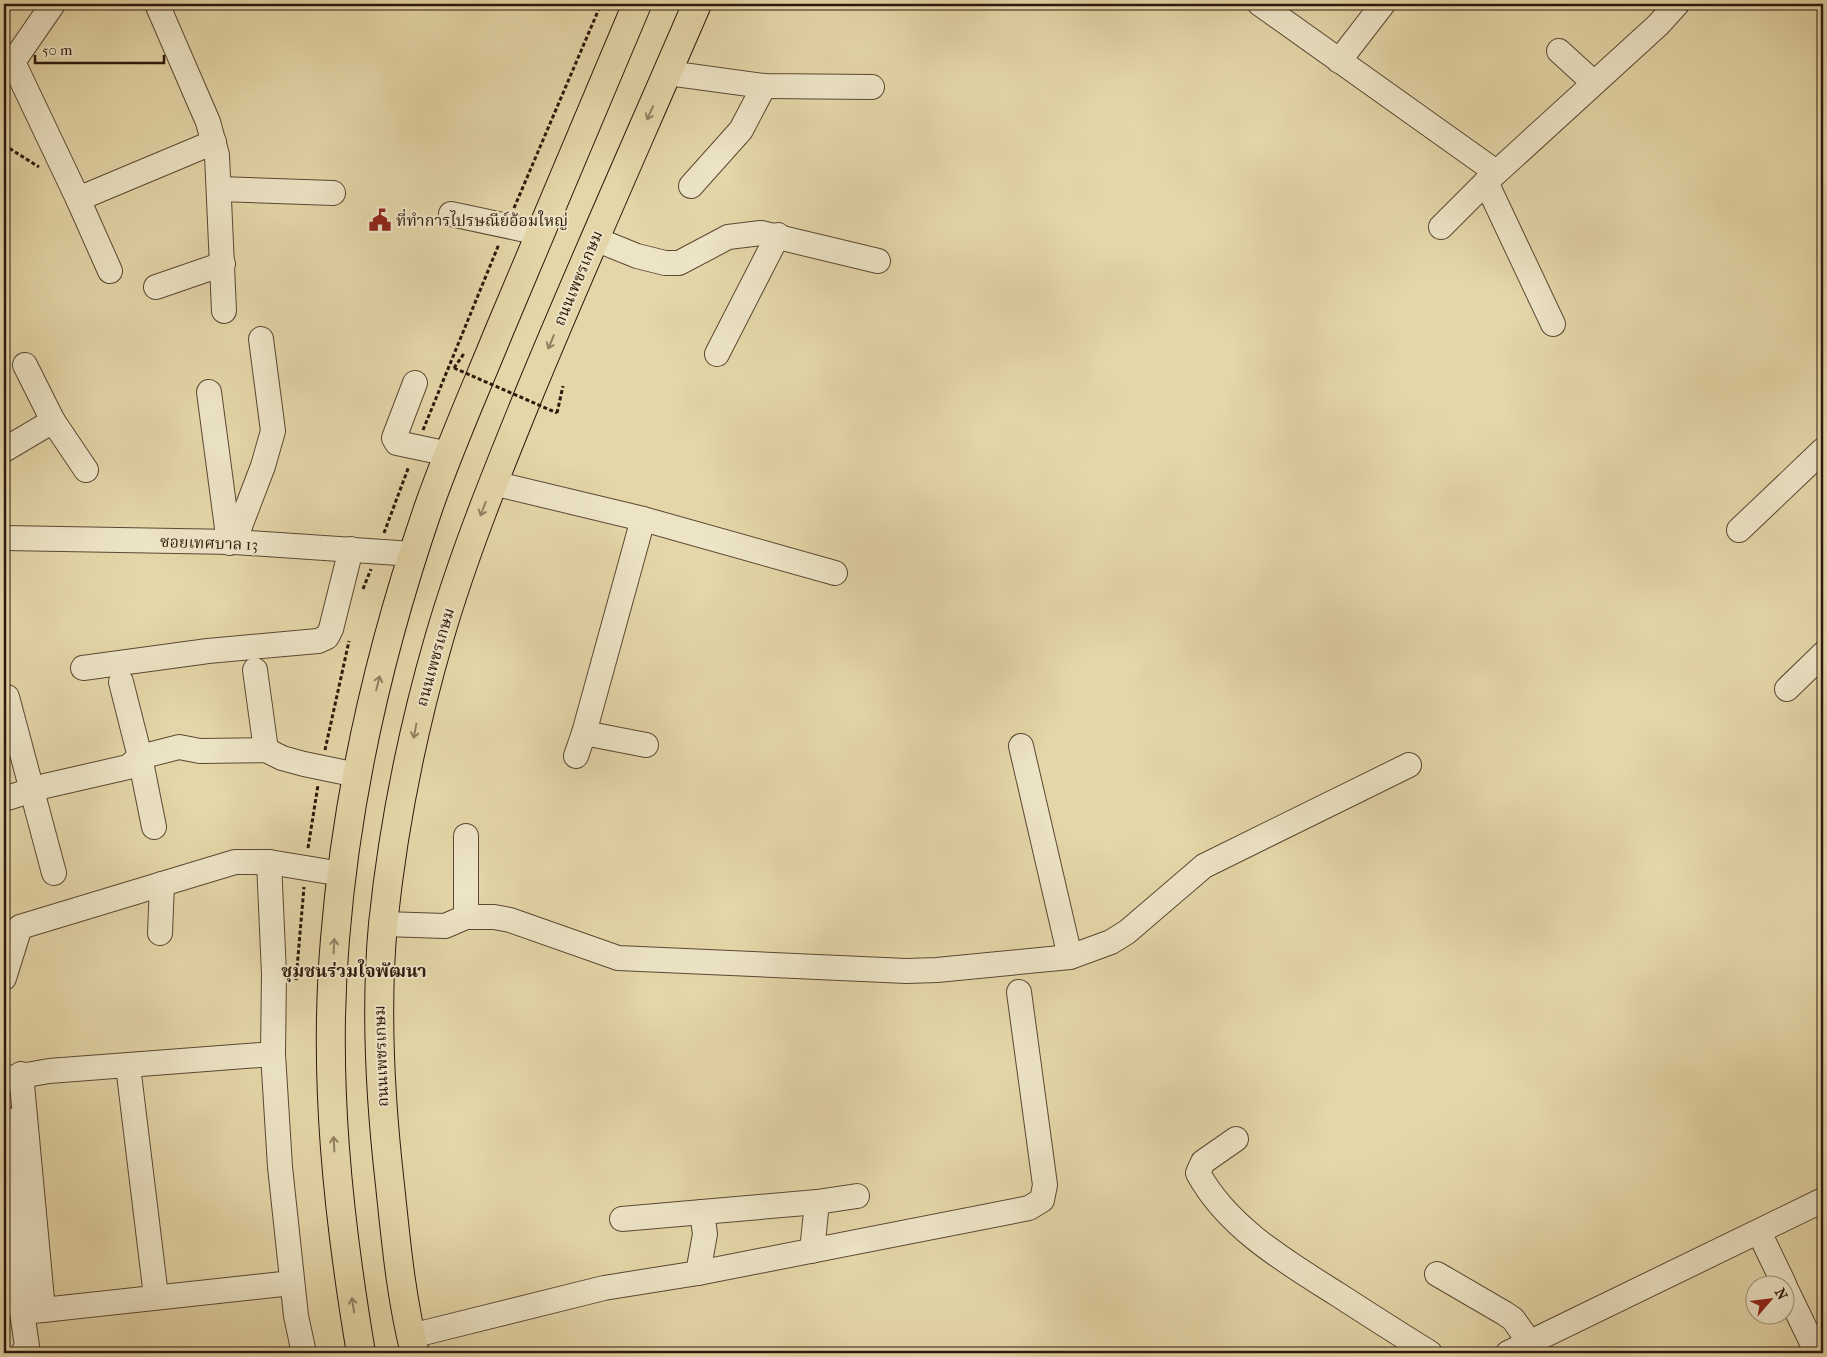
<svg xmlns="http://www.w3.org/2000/svg" width="1827" height="1357" font-family="'IM FELL French Canon','Noto Serif Thai',serif">
<style>
.lines{fill:none;stroke-linecap:round;stroke-linejoin:round}
.minor-casing{stroke:#5b4833;stroke-width:26}
.major-casing{stroke:#2d180c;stroke-width:30}
.path{stroke:#2d180c;stroke-width:3;stroke-dasharray:4 2.5;stroke-linecap:butt}
.minor{stroke:#ede4c6;stroke-width:24}
.major{stroke:#e4d6a8;stroke-width:28}
.path-bridge{stroke:#2d180c;stroke-width:3;stroke-dasharray:4 2.5;stroke-linecap:butt}
.oneway{stroke:#928062}
.labels{text-anchor:middle;dominant-baseline:central;stroke-width:4;stroke-linejoin:round;paint-order:stroke}
.poi-label{font-size:16px;fill:#2d180c;stroke:#ede4c6;text-anchor:start}
.street-label{font-size:16px;fill:#2d180c;stroke:#ede4c6}
.neighbourhood-label{font-size:18px;font-weight:bold;fill:#2d180c;stroke:#ede4c6}
</style>
<rect width="100%" height="100%" fill="#e4d6a8"/>
<filter id="stains"><feTurbulence type="fractalNoise" baseFrequency=".004" numOctaves="4"/><feColorMatrix values="0 0 0 0 .2 0 0 0 0 .09 0 0 0 0 .02 0 0 0 .5 -.17"/></filter>
<radialGradient id="worn" r=".72"><stop offset=".6" stop-color="#630" stop-opacity="0"/><stop offset="1" stop-color="#630" stop-opacity=".3"/></radialGradient>
<g class="lines">
<defs>
<g id="minor">
<polyline points="53,4 13,62 78,199 214,142"/>
<polyline points="157,4 208,122 217,155 224,311"/>
<polyline points="1260,4 1496,172"/>
<polyline points="1559,51 1594,83"/>
<polyline points="1339,61 1383,4"/>
<polyline points="668,73 764,86 872,87"/>
<polyline points="1486,182 1553,324"/>
<polyline points="691,186 741,130 764,86"/>
<polyline points="219,189 333,193"/>
<polyline points="78,199 110,271"/>
<polyline points="451,214 540,233"/>
<polyline points="1441,227 1486,182 1658,25 1677,4"/>
<polyline points="595,239 637,256 665,263 679,263 728,237 761,233 878,261"/>
<polyline points="156,287 223,264"/>
<polyline points="717,354 778,235"/>
<polyline points="415,383 394,438 397,443 449,454"/>
<polyline points="209,392 229,543"/>
<polyline points="53,421 86,470"/>
<polyline points="4,450 53,421 25,365"/>
<polyline points="493,483 643,519 584,733 576,756"/>
<polyline points="643,519 835,573"/>
<polyline points="1739,530 1823,450"/>
<polyline points="4,538 234,542 413,554"/>
<polyline points="234,542 263,466 273,431 261,339"/>
<polyline points="83,668 208,651 318,641 327,637 331,629 351,549"/>
<polyline points="255,670 266,750"/>
<polyline points="121,682 140,757 154,827"/>
<polyline points="1787,689 1823,654"/>
<polyline points="7,697 54,873"/>
<polyline points="584,733 646,745"/>
<polyline points="4,799 45,786 128,767 140,757 179,747 200,751 266,750 282,758 304,764 357,775"/>
<polyline points="269,862 274,974 273,1054 280,1167 296,1316 304,1353"/>
<polyline points="466,917 466,836"/>
<polyline points="384,924 445,926 466,917 494,917 510,920 618,958 906,971 937,970 1070,957 1021,746"/>
<polyline points="160,933 162,884"/>
<polyline points="1070,957 1111,942 1127,932 1204,866 1409,765"/>
<polyline points="4,978 20,927 235,862 269,862 342,874"/>
<polyline points="128,1066 156,1296"/>
<polyline points="21,1074 43,1310 22,1312"/>
<polyline points="4,1079 49,1071 273,1054"/>
<polyline points="4,1118 22,1312 27,1346 23,1353"/>
<path d="M 1236,1139 L 1203,1162 L 1198,1173 C 1227,1227 1286,1262 1337,1294 C 1368,1314 1399,1334 1430,1353"/>
<polyline points="622,1219 817,1202"/>
<polyline points="1759,1232 1784,1284"/>
<polyline points="812,1251 817,1202 857,1196"/>
<polyline points="698,1273 705,1234 702,1212"/>
<polyline points="1437,1274 1504,1313 1513,1319 1530,1343"/>
<polyline points="1784,1285 1817,1353"/>
<polyline points="43,1310 292,1283"/>
<polyline points="411,1336 604,1288 698,1273 1029,1208 1042,1200 1045,1185 1019,992"/>
<polyline points="1508,1353 1823,1200"/>
</g>
<g id="major">
<path d="M 361,1353 C 338,1216 323,1078 335,939 C 347,791 381,645 429,506 C 450,446 476,388 500,329 C 545,220 591,112 637,4"/>
<path d="M 415,1353 C 401,1298 396,1242 390,1185 C 380,1098 375,1011 383,924 C 393,828 412,732 439,639 C 463,556 496,475 529,394 C 583,263 641,134 697,4"/>
</g>
</defs>
<use href="#minor" class="minor-casing"/>
<use href="#major" class="major-casing"/>
<g class="path">
<polyline points="4,145 39,167"/>
<polyline points="514,208 601,4"/>
<polyline points="454,368 465,352"/>
<polyline points="557,413 563,386"/>
<polyline points="423,430 499,244"/>
<polyline points="384,533 409,466"/>
<polyline points="363,589 371,569"/>
<polyline points="325,750 349,641"/>
<polyline points="308,848 318,785"/>
<polyline points="296,980 304,887"/>
</g>
<use href="#minor" class="minor"/>
<use href="#major" class="major"/>
<polyline class="path-bridge" points="454,368 557,413"/>
</g>
<defs><path id="oneway-shaft" d="M-6 0H5M1.5-3L5.5 0L1.5 3" fill="none" stroke-width="1.6" stroke-linecap="round" stroke-linejoin="round" transform="scale(1.25)"/></defs>
<g class="oneway">
<use href="#oneway-shaft" transform="translate(650 113) rotate(114)"/>
<use href="#oneway-shaft" transform="translate(551 342) rotate(113)"/>
<use href="#oneway-shaft" transform="translate(483 509) rotate(111)"/>
<use href="#oneway-shaft" transform="translate(378 683) rotate(-76)"/>
<use href="#oneway-shaft" transform="translate(415 731) rotate(101)"/>
<use href="#oneway-shaft" transform="translate(334 946) rotate(-87)"/>
<use href="#oneway-shaft" transform="translate(334 1144) rotate(-93)"/>
<use href="#oneway-shaft" transform="translate(353 1305) rotate(-99)"/>
</g>
<defs>
<symbol id="civic-bare" viewBox="-9 -9 18 18"><path d="M-.6-6.5H3V-4.5H.6V-3L4-1V1h2V6H-6V1h2V-1L-.6-3ZM-1.2 2.5V6h2.4V2.5Z" fill="#8f2418" stroke="#ede4c6" stroke-width="2.5" paint-order="stroke"/></symbol>
</defs>
<g fill-rule="evenodd">
<use href="#civic-bare" x="364" y="204" width="32" height="32"/>
</g>
<g class="labels">
<g class="poi-label">
<text x="396" y="220">ที่ทำการไปรษณีย์อ้อมใหญ่</text>
</g>
<g class="street-label">
<text transform="translate(578 278) rotate(-67)">ถนนเพชรเกษม</text>
<text transform="translate(209 543) rotate(2)">ซอยเทศบาล 13</text>
<text transform="translate(435 657) rotate(-74)">ถนนเพชรเกษม</text>
<text transform="translate(381 1056) rotate(-92)">ถนนเพชรเกษม</text>
</g>
<g class="neighbourhood-label">
<text x="354" y="971">ชุมชนร่วมใจพัฒนา</text>
</g>
</g>
<rect width="1827" height="1357" fill="none" stroke="#e4d6a8" stroke-width="20"/>
<rect x="5" y="5" width="1817" height="1347" fill="none" stroke="#2d180c" stroke-width="2.5"/>
<rect x="10" y="10" width="1807" height="1337" fill="none" stroke="#2d180c"/>
<g transform="translate(1770 1300) rotate(62)"><circle r="24" fill="#ede4c6" stroke="#a0927c"/>
<path d="M0-4L9 19L0 12L-9 19Z" fill="#8f2418"/>
<text y="-8" font-size="14" font-weight="bold" text-anchor="middle" fill="#2d180c">N</text>
</g>
<path d="M35 55v8h129v-8" fill="none" stroke="#2d180c" stroke-width="2.5"/>
<text x="42" y="55" font-size="15" fill="#2d180c" stroke="#ede4c6" stroke-width="4" paint-order="stroke">50 m</text>
<rect width="100%" height="100%" filter="url(#stains)"/>
<rect width="100%" height="100%" fill="url(#worn)"/>
</svg>
